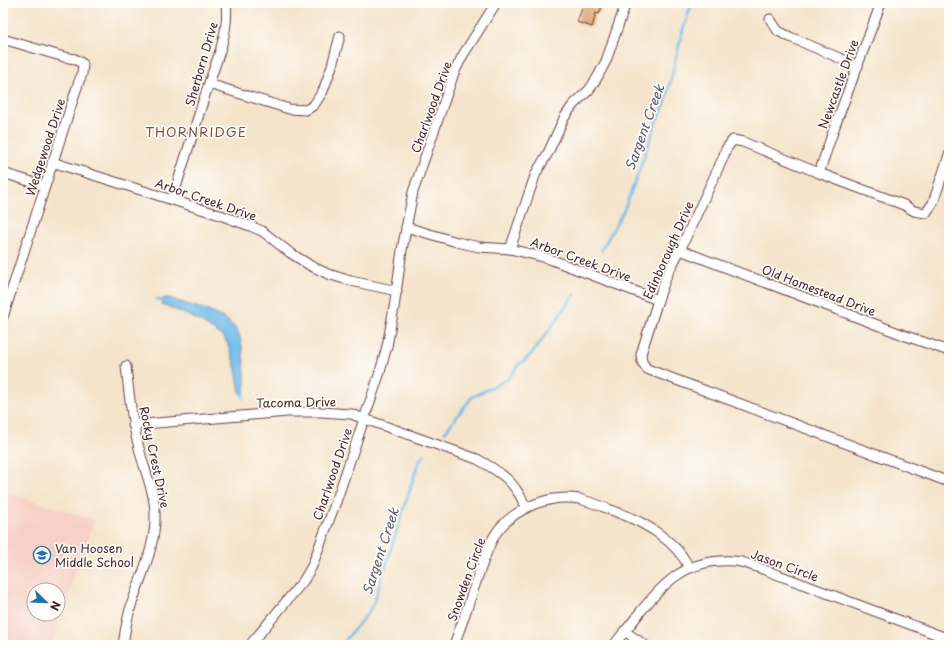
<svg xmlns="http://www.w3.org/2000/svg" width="952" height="648" font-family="'Playpen Sans',sans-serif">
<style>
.built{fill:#f7d1c6;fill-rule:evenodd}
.water{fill:#70bbe9;stroke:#5d6d8a}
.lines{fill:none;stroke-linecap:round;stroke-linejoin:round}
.stream{stroke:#70bbe9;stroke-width:2.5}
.building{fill:#dba36d}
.street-casing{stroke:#643d43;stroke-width:11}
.path{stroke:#643d43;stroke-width:1.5;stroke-dasharray:1 3;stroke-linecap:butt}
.street{stroke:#fff;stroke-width:9}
.labels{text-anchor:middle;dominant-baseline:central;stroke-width:3.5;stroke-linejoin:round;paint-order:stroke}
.street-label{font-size:12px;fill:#4a1f2b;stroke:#fdfcf7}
.poi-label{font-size:12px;fill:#4a1f2b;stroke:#fdfcf7;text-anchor:start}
.water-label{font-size:13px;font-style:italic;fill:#57566e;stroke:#fdfcf7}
.neighbourhood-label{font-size:13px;letter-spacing:1px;fill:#7d4d42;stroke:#fdfcf7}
</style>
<rect width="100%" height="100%" fill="#fdfcf7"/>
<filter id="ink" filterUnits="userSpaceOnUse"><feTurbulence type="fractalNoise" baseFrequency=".025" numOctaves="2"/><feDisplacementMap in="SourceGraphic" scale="8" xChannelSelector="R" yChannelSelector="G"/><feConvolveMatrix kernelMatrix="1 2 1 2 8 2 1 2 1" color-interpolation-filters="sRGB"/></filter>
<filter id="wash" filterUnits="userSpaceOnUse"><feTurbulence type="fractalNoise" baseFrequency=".012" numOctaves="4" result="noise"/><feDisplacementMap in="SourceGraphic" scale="16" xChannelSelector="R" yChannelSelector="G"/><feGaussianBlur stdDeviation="0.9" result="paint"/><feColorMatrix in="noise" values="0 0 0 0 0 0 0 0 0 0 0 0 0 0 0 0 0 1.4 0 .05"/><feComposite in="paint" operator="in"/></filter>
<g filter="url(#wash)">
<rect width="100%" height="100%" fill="#f5e4cb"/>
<path class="built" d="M 3,491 L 94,520 L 51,645 L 3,645 ZM 34,590 L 58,590 L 58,614 L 34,614 Z"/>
<path class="water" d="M 164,298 L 170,298 C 190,307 231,312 239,335 C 242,341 242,348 243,354 C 245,367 246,381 244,394 L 241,394 L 240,392 L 236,370 L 231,352 L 224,337 L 198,320 L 162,304 Z"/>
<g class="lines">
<g class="stream">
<polyline points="601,251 624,210 636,179 657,120 665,104 682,33 692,3"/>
<polyline points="157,299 163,301"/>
<polyline points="243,394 243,398"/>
<polyline points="445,432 472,397 508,379 520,363 524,361 534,351 575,294"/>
<polyline points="341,645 368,613 374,602 417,467 420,460 425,455"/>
</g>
</g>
<g id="blocks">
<polygon class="building" points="584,3 594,3 602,6 599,14 596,13 592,27 577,22"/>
</g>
</g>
<g filter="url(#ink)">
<use href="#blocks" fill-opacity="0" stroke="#643d43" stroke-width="1"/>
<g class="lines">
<defs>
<g id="street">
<polyline points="770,19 778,31 790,37 858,66"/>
<polyline points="3,39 64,57 75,59 83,64 82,74 78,84 3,317"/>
<polyline points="209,84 289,109 306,110 314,105 323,91 331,69 340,36"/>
<polyline points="949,155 933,203 926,213 914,211 904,205 819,173 743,142 733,140 726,149 723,158 680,250 667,275 658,300 641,354 642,362 647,369 949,482"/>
<polyline points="52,162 220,215 250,226 262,231 289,252 311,266 328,274 351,281 397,291"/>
<polyline points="3,173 45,186"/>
<polyline points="819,173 835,126 881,3"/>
<path d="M 172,200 C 183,164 195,128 206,92 C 215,64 230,33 226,3"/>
<polyline points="406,227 457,242 479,247 510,249 547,258 658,300"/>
<polyline points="510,249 536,173 548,153 564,118 573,105 589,90 597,78 606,61 626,3"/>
<polyline points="680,250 909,337 949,351"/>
<path d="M 133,425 L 288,412 L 321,412 L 351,414 L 477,459 C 491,467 508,476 517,491 C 521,496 523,502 526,508"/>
<polyline points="624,631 645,645"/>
<path d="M 123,645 C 125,631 127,617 132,603 C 141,576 156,545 155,515 C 155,491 143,468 138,444 C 131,419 129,392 126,366"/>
<polyline points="250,645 304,580 312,566 337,499 380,372 387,346 394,308 402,250 413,192 454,73 463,55 496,3"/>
<path d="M 454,645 C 463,621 471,597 479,573 C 485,559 489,541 499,529 C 518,507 550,494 579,499 C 592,502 606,508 619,513 C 644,522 678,542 689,568"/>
<path d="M 614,645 C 621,635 630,626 637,616 C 664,582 687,558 734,561 C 741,561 750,565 757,567 L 949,639"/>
</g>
</defs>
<use href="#street" class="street-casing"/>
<polyline class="path" points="3,629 5,639 4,645"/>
<use href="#street" class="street"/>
</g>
</g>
<defs>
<symbol id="school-ring" viewBox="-11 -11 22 22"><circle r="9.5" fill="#fdfcf7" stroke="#1f6fb2" stroke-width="1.5"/><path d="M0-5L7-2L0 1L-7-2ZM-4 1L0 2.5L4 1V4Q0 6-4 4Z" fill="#1f6fb2"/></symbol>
</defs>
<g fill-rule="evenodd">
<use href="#school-ring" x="32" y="545" width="20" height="20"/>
</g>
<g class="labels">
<g class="street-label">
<text transform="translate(201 64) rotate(-74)">Sherborn Drive</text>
<text transform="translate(838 84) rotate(-70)">Newcastle Drive</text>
<text transform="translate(431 107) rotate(-70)">Charlwood Drive</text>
<text transform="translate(45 147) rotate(-72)">Wedgewood Drive</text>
<text transform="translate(206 199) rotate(19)">Arbor Creek Drive</text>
<text transform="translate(668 250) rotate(-66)">Edinborough Drive</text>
<text transform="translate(581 259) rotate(20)">Arbor Creek Drive</text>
<text transform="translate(819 290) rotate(21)">Old Homestead Drive</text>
<text transform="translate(296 402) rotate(-1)">Tacoma Drive</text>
<text transform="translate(155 457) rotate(78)">Rocky Crest Drive</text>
<text transform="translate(332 474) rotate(-71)">Charlwood Drive</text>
<text transform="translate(785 565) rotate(20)">Jason Circle</text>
<text transform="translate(466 579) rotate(-70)">Snowden Circle</text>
</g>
<g class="poi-label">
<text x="55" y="548">Van Hoosen<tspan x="55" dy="14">Middle School</tspan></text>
</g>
<g class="water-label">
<text transform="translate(644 127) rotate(-70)">Sargent Creek</text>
<text transform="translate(380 551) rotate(-72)">Sargent Creek</text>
</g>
<g class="neighbourhood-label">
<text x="196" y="131">THORNRIDGE</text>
</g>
</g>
<rect width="952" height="648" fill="none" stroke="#fdfcf7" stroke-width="16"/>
<g transform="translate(46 602) rotate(113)"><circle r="19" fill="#fdfcf7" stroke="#b5a4a5"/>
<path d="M0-3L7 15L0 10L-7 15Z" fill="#1f6fb2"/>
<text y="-6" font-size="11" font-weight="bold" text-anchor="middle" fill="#4a1f2b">N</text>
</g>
</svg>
